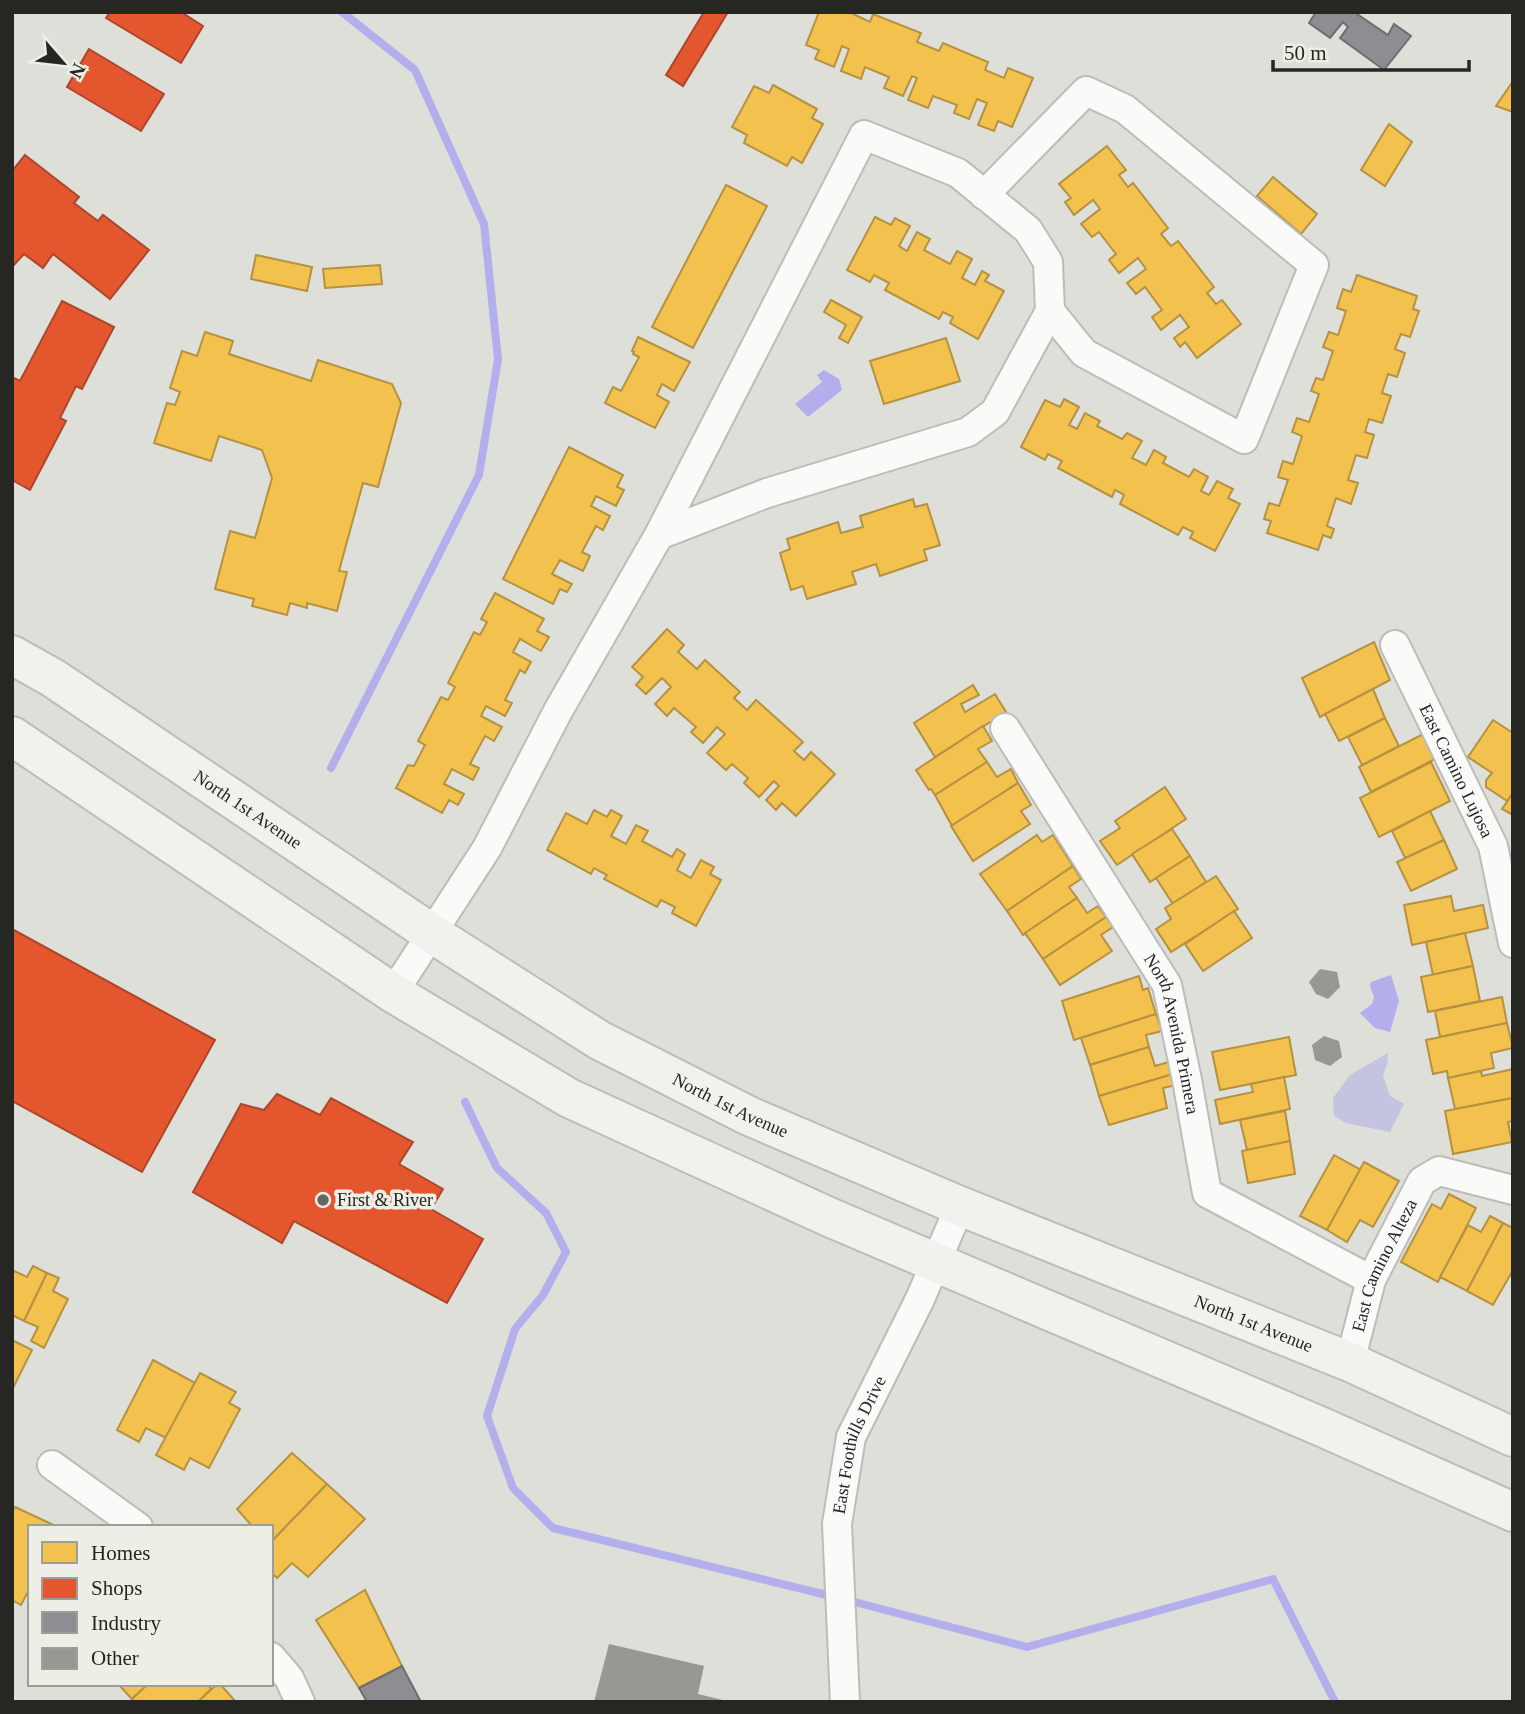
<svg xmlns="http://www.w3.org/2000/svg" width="1525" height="1714" font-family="Georgia,serif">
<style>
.green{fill:#c4c3e0}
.water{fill:#b3afed}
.homes{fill:#f2c14e;stroke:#b59241;stroke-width:2}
.shops{fill:#e4572e;stroke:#ab482b;stroke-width:2}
.industry{fill:#8d8d92;stroke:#6e6e71;stroke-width:2}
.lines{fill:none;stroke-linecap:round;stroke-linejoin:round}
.stream{stroke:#b3afed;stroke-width:8}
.building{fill:#979793}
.minor-casing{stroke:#bcbcb8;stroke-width:32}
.secondary-casing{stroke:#bcbcb8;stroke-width:42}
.minor{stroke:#fafaf9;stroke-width:28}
.secondary{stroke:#f1f1ee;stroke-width:38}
.poi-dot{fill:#676763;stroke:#edeee5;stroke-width:2.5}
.labels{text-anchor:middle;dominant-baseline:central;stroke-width:7;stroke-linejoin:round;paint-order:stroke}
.street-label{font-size:18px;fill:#262623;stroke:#edeee5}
.poi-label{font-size:18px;fill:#262623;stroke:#edeee5;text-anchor:start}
</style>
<rect width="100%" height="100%" fill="#dfdfda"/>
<polygon class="green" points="1388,1053 1387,1065 1383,1075 1390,1096 1404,1104 1390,1132 1346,1123 1334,1116 1333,1098 1350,1075"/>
<g class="water">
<polygon points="824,370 839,379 842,390 808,417 795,404 822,382 817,375"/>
<polygon points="1391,975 1399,1001 1390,1032 1375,1028 1360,1013 1372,1004 1374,997 1370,986 1371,982"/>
</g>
<g class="homes">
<polygon points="819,12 854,12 853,14 870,22 873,14 921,33 917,42 939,51 943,43 988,62 985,70 1004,78 1008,68 1033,78 1012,127 998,121 994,131 978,125 987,103 977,99 969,119 954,113 957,105 933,96 928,108 908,100 917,78 912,76 903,96 884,88 889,77 865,67 861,79 841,71 849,49 842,46 834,67 815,59 819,50 806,45"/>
<polygon points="1513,81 1513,112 1496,106"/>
<polygon points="773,85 817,109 812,118 823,124 802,163 792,157 787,166 744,143 747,135 732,127 754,86 769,93"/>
<polygon points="1389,124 1412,142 1385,186 1361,170"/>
<polygon points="1107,146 1126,170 1119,175 1128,187 1133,183 1168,228 1161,234 1171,246 1178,241 1214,287 1207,293 1216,304 1222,300 1241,324 1197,358 1185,342 1180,347 1174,338 1189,327 1180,315 1161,330 1152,317 1162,310 1145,287 1136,294 1127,283 1146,269 1138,258 1119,273 1109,260 1116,254 1099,232 1092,237 1081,224 1100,209 1093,200 1074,215 1065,202 1071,198 1059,184"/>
<polygon points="1273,177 1317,214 1301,234 1257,196"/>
<polygon points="726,185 767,206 693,348 652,327"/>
<polygon points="875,217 891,225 895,218 910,226 899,246 907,251 917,232 930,239 924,250 950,264 957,251 972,259 962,278 975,285 982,271 989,275 985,281 1004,291 978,339 950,323 953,317 943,312 939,319 885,290 889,283 874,275 870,282 847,270"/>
<polygon points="256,255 312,267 307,291 251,279"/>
<polygon points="380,265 382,284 325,288 323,269"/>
<polygon points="1357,275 1417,296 1413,309 1419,311 1410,337 1401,334 1395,349 1405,353 1397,377 1388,374 1382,393 1391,396 1382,423 1369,419 1365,432 1374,435 1367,458 1356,455 1348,480 1358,483 1351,504 1336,498 1327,526 1334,529 1331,538 1323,535 1318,550 1267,533 1271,521 1264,519 1269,503 1279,506 1288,480 1278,477 1283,461 1293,464 1302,436 1292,432 1297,418 1309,422 1319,394 1311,391 1316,378 1323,380 1333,351 1323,347 1329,332 1338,335 1346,311 1337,308 1343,289 1351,292"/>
<polygon points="831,300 862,317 848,343 839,338 846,325 824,312"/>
<polygon points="205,332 233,341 229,354 311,381 318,360 392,384 401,403 378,487 363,483 339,571 347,572 337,611 307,603 307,608 290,603 287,615 252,606 254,599 215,589 230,531 255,538 272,478 262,450 219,436 211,461 154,443 167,403 175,405 180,392 170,388 182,351 197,356"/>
<polygon points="638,337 690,362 674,391 662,384 657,395 669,402 655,428 605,403 613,387 621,391 639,357 633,354 634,352 632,351"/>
<polygon points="946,338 960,381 884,404 870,361"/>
<polygon points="1064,399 1079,407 1069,425 1077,429 1085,413 1100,421 1097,426 1122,439 1127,433 1142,441 1132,458 1146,465 1154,450 1166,457 1163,463 1189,477 1194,469 1208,477 1201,491 1209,495 1217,481 1233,489 1228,498 1240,504 1215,551 1190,538 1193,532 1183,527 1178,535 1120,504 1124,495 1115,490 1112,497 1058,468 1062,461 1048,454 1045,460 1021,447 1045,400 1060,407"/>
<polygon points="569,447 623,475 617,487 624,490 616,506 596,496 591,506 610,516 603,530 596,526 582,552 590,556 583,571 560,560 552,574 572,584 567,592 560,589 553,604 503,579"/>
<polygon points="913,499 915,507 927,504 940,545 924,550 927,560 880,576 876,564 852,572 856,584 807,599 803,586 791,590 780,553 790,549 787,539 838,522 841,533 863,527 860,516"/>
<polygon points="495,593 544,619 537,631 549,637 541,651 520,639 513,652 531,662 525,673 520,670 505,700 512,703 505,716 486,706 481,716 502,727 494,741 485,736 470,764 479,768 473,780 452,769 444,784 464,794 458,805 449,800 442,813 396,788 408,765 414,766 425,745 418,741 441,697 448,700 455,687 448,683 474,632 480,635 487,622 481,619"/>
<polygon points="667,629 684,645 678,652 697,669 705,660 740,692 734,698 747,710 756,700 803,742 794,751 804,760 811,752 835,774 796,816 782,803 776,810 766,800 779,786 774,781 759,797 744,783 748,778 732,764 726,770 707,753 725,734 717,727 703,743 691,732 696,727 674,708 667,716 655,704 671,687 662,678 646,694 636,685 643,677 632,667"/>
<polygon points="1374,642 1390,680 1320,717 1302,678"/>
<polygon points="973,685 979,695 961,704 965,712 995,694 1006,712 935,757 914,723"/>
<polygon points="1373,689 1385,718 1339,741 1325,714"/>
<polygon points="1385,718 1399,746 1362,765 1348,737"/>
<polygon points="1493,720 1513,733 1513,793 1507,801 1486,787 1486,780 1492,773 1468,757"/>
<polygon points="983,726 992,741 978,749 987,762 935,795 931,789 929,790 916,770"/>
<polygon points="1423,734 1435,759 1371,792 1359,767"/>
<polygon points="987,762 997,777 1011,769 1018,783 952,826 935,795"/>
<polygon points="1431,762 1450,801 1379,837 1360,798"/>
<polygon points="1018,783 1031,805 1021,811 1030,824 973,861 951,826"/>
<polygon points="1165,787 1186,819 1117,865 1100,841 1120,828 1115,821"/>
<polygon points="1513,793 1513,815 1502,809"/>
<polygon points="594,810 607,817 611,810 622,816 611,836 626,844 636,825 648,831 642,841 672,857 677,849 685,854 677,870 691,878 701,860 714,867 710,874 721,880 696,926 672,913 675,907 661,900 657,907 604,879 607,875 594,868 591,874 547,850 566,813 587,824"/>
<polygon points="1430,811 1444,840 1405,858 1392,831"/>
<polygon points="1172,829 1190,856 1150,882 1132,854"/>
<polygon points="1037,835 1042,842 1053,835 1073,866 1007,911 980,874"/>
<polygon points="1444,840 1457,869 1411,891 1397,862"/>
<polygon points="1190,856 1206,882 1173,904 1156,878"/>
<polygon points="1073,866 1081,879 1069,887 1077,898 1023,935 1007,911"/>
<polygon points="1216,876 1238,909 1171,952 1156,929 1171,919 1165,908"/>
<polygon points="1451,896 1454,911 1483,905 1488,928 1412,945 1404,905"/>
<polygon points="1077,898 1087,913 1098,906 1106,917 1043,959 1025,933"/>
<polygon points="1234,911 1252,938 1203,971 1185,944"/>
<polygon points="1106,917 1113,927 1101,935 1112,951 1060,985 1043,959"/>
<polygon points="1465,933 1473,966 1433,975 1426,942"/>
<polygon points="1473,966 1480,1001 1428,1012 1421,977"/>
<polygon points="1139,976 1143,990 1148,988 1156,1014 1074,1040 1062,1001"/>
<polygon points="1502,997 1507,1023 1440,1037 1435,1011"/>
<polygon points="1156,1014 1162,1031 1146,1035 1149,1047 1090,1065 1081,1038"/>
<polygon points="1507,1023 1513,1048 1491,1053 1494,1068 1448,1078 1447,1071 1433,1074 1426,1040"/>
<polygon points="1289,1037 1296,1075 1220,1090 1212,1052"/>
<polygon points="1149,1047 1155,1066 1169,1062 1173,1074 1099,1096 1090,1065"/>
<polygon points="1513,1069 1513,1098 1455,1109 1448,1078 1481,1071 1482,1076"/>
<polygon points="1173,1074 1176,1085 1163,1088 1167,1108 1109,1125 1099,1096"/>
<polygon points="1284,1077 1290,1109 1220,1124 1215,1100 1253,1092 1251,1084"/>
<polygon points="1513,1098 1513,1121 1508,1122 1512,1142 1453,1154 1445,1111"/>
<polygon points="1285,1111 1290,1141 1247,1150 1240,1120"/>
<polygon points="1290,1141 1295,1174 1248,1183 1242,1151"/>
<polygon points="1334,1155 1361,1170 1327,1230 1300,1216"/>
<polygon points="1364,1162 1399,1181 1373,1227 1360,1220 1347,1242 1327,1230"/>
<polygon points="1449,1194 1476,1208 1438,1282 1401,1262 1432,1204 1441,1209"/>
<polygon points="1490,1216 1503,1223 1467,1291 1440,1277 1468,1225 1481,1232"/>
<polygon points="1503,1223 1513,1228 1513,1270 1493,1305 1467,1291"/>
<polygon points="33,1266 47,1273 24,1321 12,1315 12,1270 27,1277"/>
<polygon points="47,1273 59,1278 53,1291 68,1299 44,1348 31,1341 38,1327 24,1321"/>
<polygon points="12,1340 32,1350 12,1390"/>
<polygon points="153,1360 195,1383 166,1438 146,1428 139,1442 117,1430"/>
<polygon points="200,1373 236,1392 229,1403 240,1409 209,1468 190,1458 184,1470 156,1455"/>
<polygon points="292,1453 327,1484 271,1542 271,1527 253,1527 237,1509"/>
<polygon points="327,1484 365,1519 308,1577 292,1563 277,1578 271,1572 271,1542"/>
<polygon points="15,1507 58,1527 30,1527 30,1588 21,1605 12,1600 12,1512"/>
<polygon points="365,1590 402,1666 359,1688 316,1620"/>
<polygon points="118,1684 148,1684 132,1699"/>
<polygon points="148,1684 207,1684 211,1689 198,1702 135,1702 132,1699"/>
<polygon points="217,1684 220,1684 236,1702 198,1702"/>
</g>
<g class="shops">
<polygon points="110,12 181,12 203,26 181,63 106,18"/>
<polygon points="704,12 728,12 683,86 666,75"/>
<polygon points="89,49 164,94 141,131 67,87"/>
<polygon points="25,155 79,197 74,203 98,221 103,215 149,250 110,299 53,254 43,268 24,254 12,267 12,171"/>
<polygon points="62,301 114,327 82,389 76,386 60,418 66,421 30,490 12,480 12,377 20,381"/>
<polygon points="12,929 215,1040 142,1172 12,1101"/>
<polygon points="277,1094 320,1115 331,1098 413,1142 399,1164 443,1189 431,1209 483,1239 447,1303 294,1221 282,1243 193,1192 241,1104 264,1110"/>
</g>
<g class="industry">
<polygon points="1316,12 1354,12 1388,35 1394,24 1411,36 1384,70 1340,38 1348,27 1343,22 1330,38 1309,23"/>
<polygon points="402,1666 421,1702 367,1702 359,1688"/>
</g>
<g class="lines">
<g class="stream">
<polyline points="331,768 479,475 498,359 484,224 415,70 342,12"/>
<polyline points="465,1102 497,1168 546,1213 566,1252 543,1295 515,1329 487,1416 513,1488 553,1528 835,1597"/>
<polyline points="847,1600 1027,1647 1273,1579 1335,1702"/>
</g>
</g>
<g class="building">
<polygon points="1320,969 1337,972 1340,987 1328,999 1316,994 1309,982"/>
<polygon points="1324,1036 1339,1041 1342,1057 1330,1066 1315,1060 1312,1045"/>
<polygon points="609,1644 704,1666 698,1694 731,1702 594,1702"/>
</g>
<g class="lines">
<defs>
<g id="minor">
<polyline points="984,195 1086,91 1125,109 1314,265 1244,439 1084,353 1050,311"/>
<path id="s1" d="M 1395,645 L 1493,846 L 1513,943"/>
<path id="s2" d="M 1005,728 L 1167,985 L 1187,1080 L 1207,1193 L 1371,1280"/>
<polyline points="393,993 487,848 558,711 659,535 864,135 958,173 1028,230 1048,262 1050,311 995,412 968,432 767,493 659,535"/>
<path id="s3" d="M 1350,1362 L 1371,1280 L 1422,1181 L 1439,1171 L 1513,1190"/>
<polyline points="52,1465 138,1527"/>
<polyline points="271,1657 289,1678 300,1702"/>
<path id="s4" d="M 845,1702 L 837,1524 L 851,1437 L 920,1299 L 960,1206"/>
</g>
<g id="secondary">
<path id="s5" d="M 12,655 L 53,678 L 431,933 L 599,1040 L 749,1116 L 960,1206 L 1350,1362 L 1513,1437"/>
<polyline points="12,736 393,993 569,1098 829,1217 1322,1427 1513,1512"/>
</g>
</defs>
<use href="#minor" class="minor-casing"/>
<use href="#secondary" class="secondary-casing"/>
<use href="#minor" class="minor"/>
<use href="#secondary" class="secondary"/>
</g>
<circle class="poi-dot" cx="323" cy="1200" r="7"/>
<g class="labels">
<g class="street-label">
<text stroke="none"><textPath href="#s1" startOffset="140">East Camino Lujosa</textPath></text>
<text stroke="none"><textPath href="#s5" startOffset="282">North 1st Avenue</textPath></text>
<text stroke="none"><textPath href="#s2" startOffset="352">North Avenida Primera</textPath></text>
<text stroke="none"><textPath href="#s5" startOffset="849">North 1st Avenue</textPath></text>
<text stroke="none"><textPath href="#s3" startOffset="103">East Camino Alteza</textPath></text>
<text stroke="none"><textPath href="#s5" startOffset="1416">North 1st Avenue</textPath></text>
<text stroke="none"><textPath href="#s4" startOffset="261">East Foothills Drive</textPath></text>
</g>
<g class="poi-label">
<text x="337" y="1200">First &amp; River</text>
</g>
</g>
<rect width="1525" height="1714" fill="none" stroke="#262623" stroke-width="28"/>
<rect x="28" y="1525" width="245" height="161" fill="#edeee5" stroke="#9d9e97" stroke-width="2"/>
<rect x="42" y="1542" width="35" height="21" fill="#f2c14e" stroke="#9d9e97" stroke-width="2"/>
<text x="91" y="1560" font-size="21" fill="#262623">Homes</text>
<rect x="42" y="1578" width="35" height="21" fill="#e4572e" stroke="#9d9e97" stroke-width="2"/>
<text x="91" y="1595" font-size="21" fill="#262623">Shops</text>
<rect x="42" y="1612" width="35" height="21" fill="#8d8d92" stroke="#9d9e97" stroke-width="2"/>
<text x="91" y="1630" font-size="21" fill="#262623">Industry</text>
<rect x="42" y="1648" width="35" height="21" fill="#979793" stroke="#9d9e97" stroke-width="2"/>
<text x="91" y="1665" font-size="21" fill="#262623">Other</text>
<g transform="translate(63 63) rotate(118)" stroke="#edeee5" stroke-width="5" paint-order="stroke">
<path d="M0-5L12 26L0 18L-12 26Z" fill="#262623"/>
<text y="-10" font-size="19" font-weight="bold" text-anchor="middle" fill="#262623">N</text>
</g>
<path d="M1273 60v10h196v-10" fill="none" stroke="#262623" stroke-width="3.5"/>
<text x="1284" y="60" font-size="21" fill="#262623" stroke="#edeee5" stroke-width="5" paint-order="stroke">50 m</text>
</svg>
